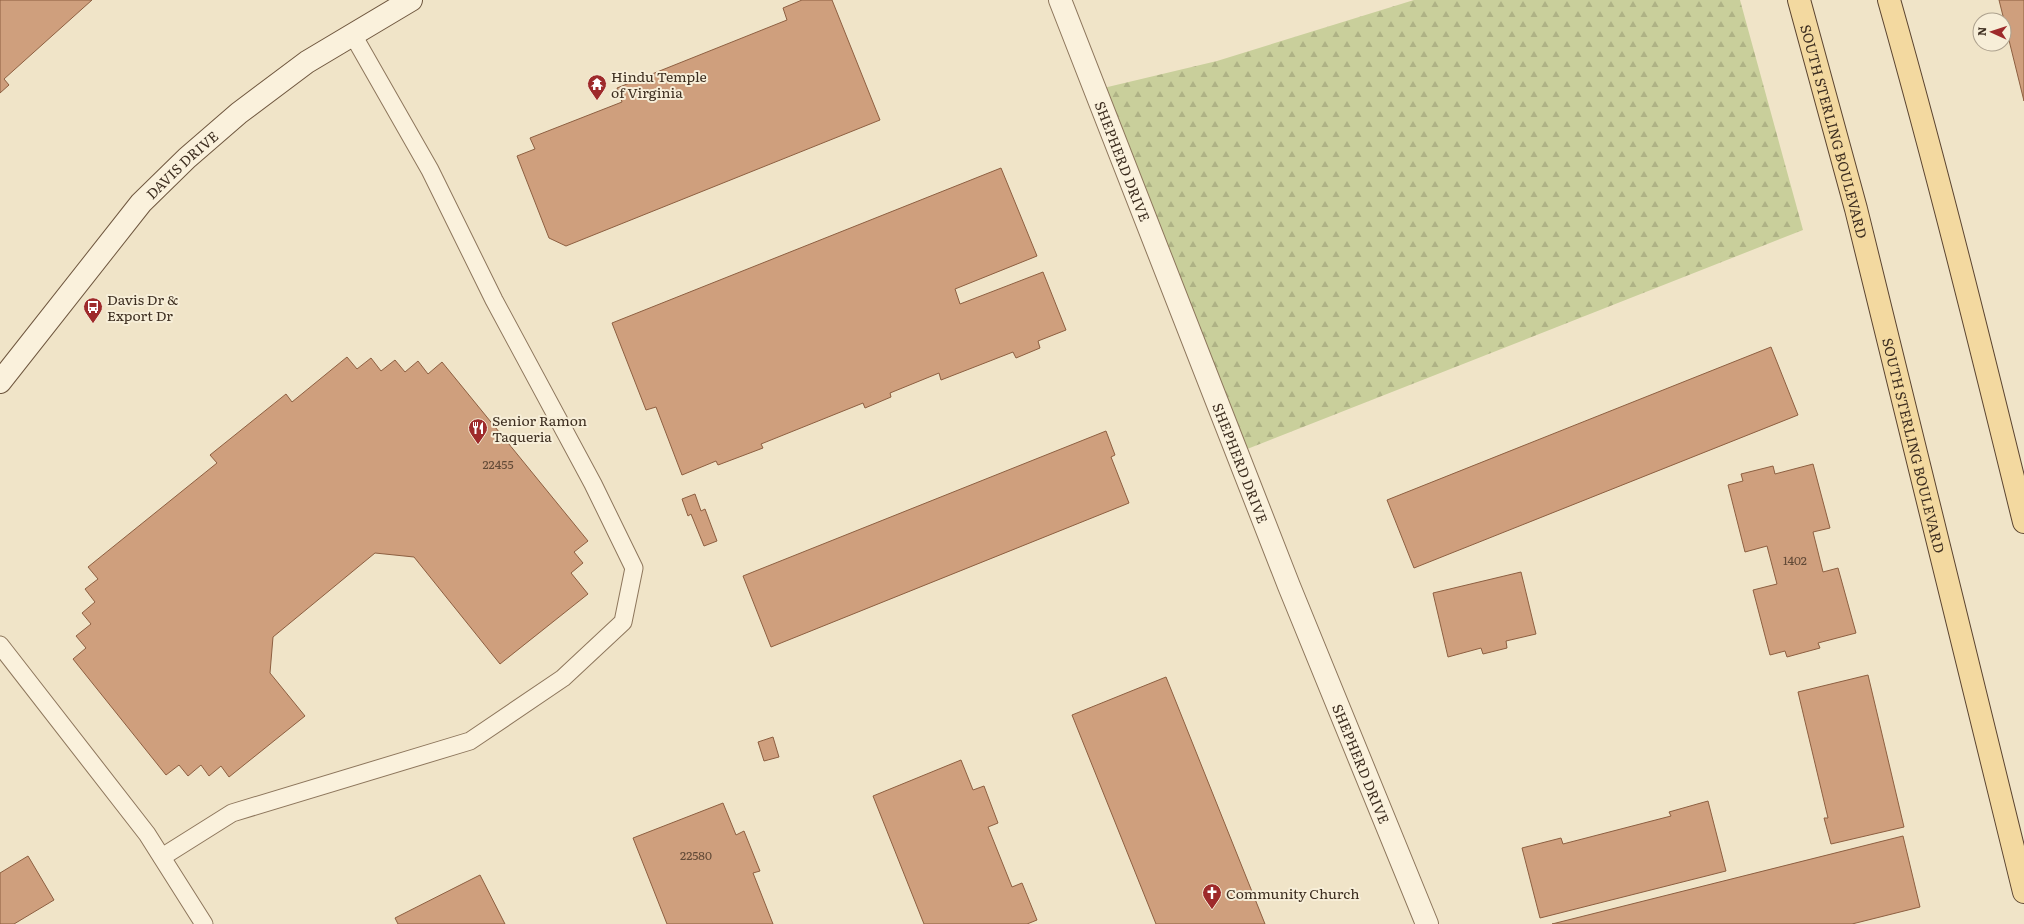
<svg xmlns="http://www.w3.org/2000/svg" width="2024" height="924" font-family="Literata,serif">
<style>
.forest{fill:url(#forest-firs)}
.building{fill:#cf9f7d;stroke:#8d5f41}
.lines{fill:none;stroke-linecap:round;stroke-linejoin:round}
.service-casing{stroke:#8d765c;stroke-width:19}
.minor-casing{stroke:#8d765c;stroke-width:24}
.secondary-casing{stroke:#6f573f;stroke-width:24}
.primary-casing{stroke:#5b4430;stroke-width:24}
.service{stroke:#faf1dc;stroke-width:17}
.minor{stroke:#faf1dc;stroke-width:22}
.secondary{stroke:#faf1dc;stroke-width:22}
.primary{stroke:#f3d9a0;stroke-width:22}
.labels{text-anchor:middle;dominant-baseline:central;stroke-width:4;stroke-linejoin:round;paint-order:stroke}
.number-label{font-size:12px;fill:#624a37}
.poi-label{font-size:14px;fill:#3d2e20;stroke:#f7eed8;text-anchor:start}
.street-label{font-size:14px;fill:#3d2e20;stroke:#f7eed8}
</style>
<defs>
<pattern id="forest-firs" width="22" height="20" patternUnits="userSpaceOnUse"><rect width="22" height="20" fill="#c9cf9b"/><path d="M5 1l3.5 6h-7zM16 11l3.5 6h-7z" fill="#aeb285"/></pattern>
</defs>
<rect width="100%" height="100%" fill="#f0e4c8"/>
<polygon class="forest" points="1414,0 1740,0 1803,230 1237,453 1095,90 1217,61"/>
<g class="building">
<polygon points="0,0 92,0 4,79 9,85 0,93"/>
<polygon points="802,0 832,0 880,120 566,246 549,238 517,156 535,149 530,138 622,102 617,88 787,20 783,8"/>
<polygon points="1999,0 2024,0 2024,101 2004,20"/>
<polygon points="1001,168 1037,256 955,289 960,304 1043,272 1066,330 1038,341 1040,348 1016,358 1013,352 941,380 939,373 890,393 891,397 865,408 863,403 761,444 763,448 718,465 716,461 682,475 656,407 646,410 612,323"/>
<polygon points="1771,347 1798,415 1414,568 1387,500"/>
<polygon points="347,357 357,369 371,358 381,371 395,360 405,372 418,361 428,374 442,362 588,541 574,552 583,563 571,573 588,594 500,664 414,557 375,553 273,637 270,673 305,716 229,777 221,766 209,776 201,765 188,776 179,765 166,775 73,659 86,648 76,636 91,624 82,613 95,602 85,589 98,579 88,567 217,463 210,455 286,394 292,402"/>
<polygon points="1106,431 1115,455 1111,457 1129,503 771,647 743,576"/>
<polygon points="1813,464 1830,528 1813,532 1823,572 1838,568 1856,633 1818,643 1820,648 1787,657 1785,651 1770,655 1753,590 1777,584 1767,546 1745,552 1728,485 1743,481 1741,474 1773,466 1775,474"/>
<polygon points="695,494 701,511 705,509 717,541 704,546 691,514 688,516 682,499"/>
<polygon points="1521,572 1536,634 1506,641 1507,648 1483,654 1481,648 1448,657 1433,593"/>
<polygon points="1868,675 1904,827 1831,844 1824,818 1828,818 1798,692"/>
<polygon points="1166,677 1265,924 1156,924 1072,715"/>
<polygon points="773,737 779,757 764,761 758,742"/>
<polygon points="961,760 973,790 984,786 998,823 988,827 1012,887 1022,883 1037,920 1027,924 924,924 873,796"/>
<polygon points="1708,801 1726,871 1540,918 1522,848 1561,838 1563,844 1671,816 1669,812"/>
<polygon points="723,803 736,835 744,831 760,871 753,873 773,924 667,924 633,838"/>
<polygon points="1903,836 1920,907 1852,924 1552,924"/>
<polygon points="28,856 54,900 14,924 0,924 0,873"/>
<polygon points="480,875 505,924 398,924 395,918"/>
</g>
<g class="lines">
<defs>
<g id="service">
<polyline points="0,645 147,834 204,924"/>
<polyline points="162,857 232,813 470,741 563,678 623,622 634,568 593,484 494,300 430,170 353,35"/>
</g>
<g id="minor">
<path id="s1" d="M 1060,0 L 1289,586 L 1427,924"/>
</g>
<g id="secondary">
<path id="s2" d="M 0,382 L 141,203 L 187,158 L 239,113 L 307,62 L 411,0"/>
</g>
<g id="primary">
<path id="s3" d="M 1799,0 L 1856,209 L 2024,892"/>
<path d="M 1889,0 C 1938,173 1981,347 2024,522"/>
</g>
</defs>
<use href="#service" class="service-casing"/>
<use href="#minor" class="minor-casing"/>
<use href="#secondary" class="secondary-casing"/>
<use href="#primary" class="primary-casing"/>
<use href="#service" class="service"/>
<use href="#minor" class="minor"/>
<use href="#secondary" class="secondary"/>
<use href="#primary" class="primary"/>
</g>
<defs>
<symbol id="temple-pin" viewBox="-11 -11 22 30"><path d="M0 17L-7.5 6A9.5 9.5 0 1 1 7.5 6Z" fill="#9e2a2b" stroke="#f7eed8"/><path d="M0-6L5-2H3V0L6.5 2.5H4V6H1.5V3h-3V6H-4V2.5H-6.5L-3 0V-2H-5Z" fill="#fff"/></symbol>
<symbol id="bus-pin" viewBox="-11 -11 22 30"><path d="M0 17L-7.5 6A9.5 9.5 0 1 1 7.5 6Z" fill="#9e2a2b" stroke="#f7eed8"/><path d="M-5-6H5V4H4V6H2V4H-2V6H-4V4H-5ZM-3.5-4V0h7V-4ZM-3.5 1.2v1.5H-2V1.2ZM2 1.2v1.5H3.5V1.2Z" fill="#fff"/></symbol>
<symbol id="restaurant-pin" viewBox="-11 -11 22 30"><path d="M0 17L-7.5 6A9.5 9.5 0 1 1 7.5 6Z" fill="#9e2a2b" stroke="#f7eed8"/><path d="M-5-6h1v4h1v-4h1v4h1v-4h1v5L-1.5 .5V6h-2V.5L-5-1ZM5-6V6H3V1.5H1.5Q1.5-4 5-6Z" fill="#fff"/></symbol>
<symbol id="church-pin" viewBox="-11 -11 22 30"><path d="M0 17L-7.5 6A9.5 9.5 0 1 1 7.5 6Z" fill="#9e2a2b" stroke="#f7eed8"/><path d="M-1.2-6h2.4v3.5h3.3v2.4h-3.3V6h-2.4V-.1h-3.3v-2.4h3.3Z" fill="#fff"/></symbol>
</defs>
<g fill-rule="evenodd">
<use href="#temple-pin" x="586" y="73" width="22" height="30"/>
<use href="#bus-pin" x="82" y="296" width="22" height="30"/>
<use href="#restaurant-pin" x="467" y="417" width="22" height="30"/>
<use href="#church-pin" x="1201" y="882" width="22" height="30"/>
</g>
<g class="labels">
<g class="number-label">
<text x="498" y="464">22455</text>
<text x="1795" y="560">1402</text>
<text x="696" y="855">22580</text>
</g>
<g class="poi-label">
<text x="611" y="76">Hindu Temple<tspan x="611" dy="16">of Virginia</tspan></text>
<text x="107" y="299">Davis Dr &amp;<tspan x="107" dy="16">Export Dr</tspan></text>
<text x="492" y="420">Senior Ramon<tspan x="492" dy="16">Taqueria</tspan></text>
<text x="1226" y="893">Community Church</text>
</g>
<g class="street-label">
<text stroke="none"><textPath href="#s3" startOffset="136">SOUTH STERLING BOULEVARD</textPath></text>
<text stroke="none"><textPath href="#s1" startOffset="173">SHEPHERD DRIVE</textPath></text>
<text stroke="none"><textPath href="#s2" startOffset="284">DAVIS DRIVE</textPath></text>
<text stroke="none"><textPath href="#s3" startOffset="460">SOUTH STERLING BOULEVARD</textPath></text>
<text stroke="none"><textPath href="#s1" startOffset="497">SHEPHERD DRIVE</textPath></text>
<text stroke="none"><textPath href="#s1" startOffset="821">SHEPHERD DRIVE</textPath></text>
</g>
</g>
<g transform="translate(1992 32) rotate(273)"><circle r="19" fill="#f7eed8" stroke="#ada18e"/>
<path d="M0-3L7 15L0 10L-7 15Z" fill="#9e2a2b"/>
<text y="-6" font-size="11" font-weight="bold" text-anchor="middle" fill="#3d2e20">N</text>
</g>
</svg>
